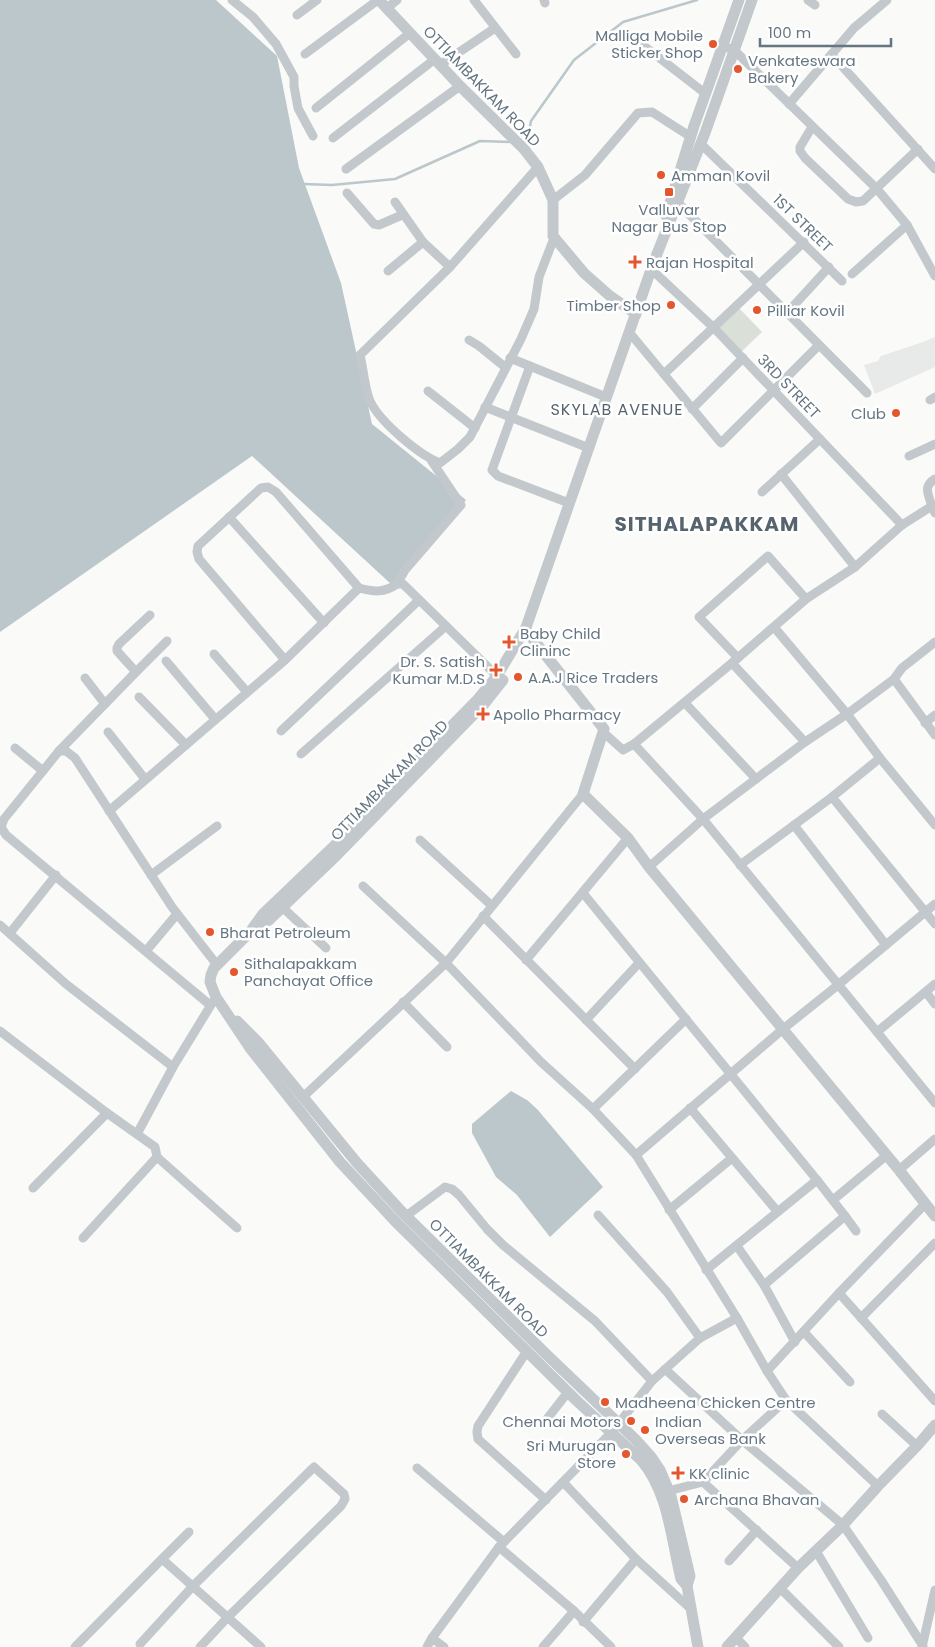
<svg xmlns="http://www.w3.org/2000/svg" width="935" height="1647" font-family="Poppins,sans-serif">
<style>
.built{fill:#e8e9e9}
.green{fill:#dadfd7}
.water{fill:#bbc7cb}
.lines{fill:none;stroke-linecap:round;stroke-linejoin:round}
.stream{stroke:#bbc7cb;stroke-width:2.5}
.minor{stroke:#c3c8cc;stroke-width:9}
.tertiary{stroke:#c3c8cc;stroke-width:11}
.poi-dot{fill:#e4572e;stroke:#fff;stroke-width:2}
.labels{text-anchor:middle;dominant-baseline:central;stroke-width:5;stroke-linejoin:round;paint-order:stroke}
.poi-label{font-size:15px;fill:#657683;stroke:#fff;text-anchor:start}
.street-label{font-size:15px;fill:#657683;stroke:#fff}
.neighbourhood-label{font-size:16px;letter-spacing:1px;fill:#57646e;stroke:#fff}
.district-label{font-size:20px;font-weight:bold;letter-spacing:1px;fill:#57646e;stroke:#fff}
</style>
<rect width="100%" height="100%" fill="#fafaf8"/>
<polygon class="built" points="935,337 935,367 875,394 864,365 878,361 881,356 923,342"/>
<polygon class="green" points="739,308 762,332 741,352 717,326"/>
<g class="water">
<polygon points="0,0 216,0 277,56 299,168 341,283 372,424 466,500 391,584 252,456 0,632"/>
<polygon points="511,1091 527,1100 537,1109 603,1187 550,1237 517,1195 496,1177 472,1133 472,1124"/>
</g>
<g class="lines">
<g class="stream">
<polyline points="522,142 527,142 531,121 574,60 623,22 697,0"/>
<polyline points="303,184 332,185 395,179 480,141 511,142"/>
</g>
<g class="minor">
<polyline points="232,0 253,17 276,44 294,77 294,86 298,108 313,136"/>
<polyline points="474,0 516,54"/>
<polyline points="544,0 545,3"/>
<polyline points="808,0 815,5"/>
<polyline points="386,9 397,0"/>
<polyline points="297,15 317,0"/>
<polyline points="635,39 706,94"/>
<polyline points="723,46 734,50 877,189 907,225 935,276"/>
<polyline points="305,54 378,0"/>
<polyline points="832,55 935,169"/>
<polyline points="440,65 495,28"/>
<polyline points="789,104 854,28 887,0"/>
<polyline points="316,108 410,33"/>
<polyline points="812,127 800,147 800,151 805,158 848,199 856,202 863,201 918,149"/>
<polyline points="333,138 435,59"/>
<polyline points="701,144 842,281"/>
<path d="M 538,167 L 450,267 L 360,355 C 363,367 365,390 370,401 C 380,422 419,455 440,463 L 458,449 L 470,437 L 521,339 L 534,309 L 539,277 L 554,238"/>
<polyline points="346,169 460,86"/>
<polyline points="347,193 374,224 379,225 402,215"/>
<polyline points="553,200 585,175 638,113 652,112 691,137"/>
<polyline points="395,202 423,242 450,267"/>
<polyline points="678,203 867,393"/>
<polyline points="651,269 714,328 902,525"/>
<polyline points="388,271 423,242"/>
<polyline points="852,274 907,225"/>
<polyline points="787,313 829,267"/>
<polyline points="629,332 721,443 819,345"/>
<polyline points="469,340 479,346 505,367"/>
<polyline points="510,358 606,397"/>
<polyline points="530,366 492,470 498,476 569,503"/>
<polyline points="664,374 804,242"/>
<polyline points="428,391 475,428"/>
<polyline points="930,400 935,397"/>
<polyline points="485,407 589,448"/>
<polyline points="692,409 743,358"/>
<polyline points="909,456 935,444"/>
<polyline points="781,474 855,567"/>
<polyline points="762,492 820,439"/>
<path d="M 932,506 C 928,494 923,486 935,479"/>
<polyline points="229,517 324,623"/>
<polyline points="397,584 405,570 461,505 431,460"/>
<polyline points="150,615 119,644 117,648 117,651 136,672 167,641"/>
<polyline points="446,626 497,676"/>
<polyline points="774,627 847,714 880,758 935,825"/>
<polyline points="214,654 247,692"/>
<polyline points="738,658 699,617 768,556 806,599"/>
<polyline points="166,661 215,719"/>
<polyline points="732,663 805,742"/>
<polyline points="136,672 59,751 4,819 1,827 6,835 210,1005"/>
<polyline points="85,678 105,704"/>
<polyline points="894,679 935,735"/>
<polyline points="139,697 186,745"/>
<polyline points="685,703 756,779"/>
<polyline points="925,723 935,715"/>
<polyline points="281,731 419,600"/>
<polyline points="108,732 145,779"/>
<polyline points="603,732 623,750 634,744 732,663 806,599 855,567 902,525 932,506 935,513"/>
<polyline points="634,744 703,819 935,1103"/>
<polyline points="15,748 43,771"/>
<polyline points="59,751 66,751 75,758 172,907 217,965"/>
<path d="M 301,754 L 446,626 L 403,584 L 397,584 C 384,593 374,592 359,588"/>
<polyline points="832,797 935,924"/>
<polyline points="109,811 285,660 359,588 276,492 268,487 261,488 198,546 197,552 199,559 285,660"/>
<polyline points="794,825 886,945"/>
<polyline points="420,840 491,905"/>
<polyline points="740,865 832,797 880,758"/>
<polyline points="649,867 703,819 805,742 847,714 894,679 902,668 935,642"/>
<polyline points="151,875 217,826"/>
<polyline points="363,886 446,963 541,1062 593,1109 636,1155 737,1318 767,1371 786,1400 878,1486"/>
<polyline points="583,893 817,1180 845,1216 764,1285 795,1342"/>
<polyline points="282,907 326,948"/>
<polyline points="483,916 635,1069"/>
<polyline points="0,925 66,984 173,1067"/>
<polyline points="10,933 56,875"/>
<polyline points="146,951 177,914"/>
<polyline points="526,960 628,838"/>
<polyline points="926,992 935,1004"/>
<polyline points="403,1002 447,1047"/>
<polyline points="586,1020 639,963"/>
<polyline points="0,1031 107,1113 155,1147 157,1157 83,1238"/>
<polyline points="877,1032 935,984"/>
<polyline points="303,1097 446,963 583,794"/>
<polyline points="690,1108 777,1211"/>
<polyline points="593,1109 686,1019"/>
<polyline points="137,1134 173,1067 214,1000"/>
<polyline points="636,1155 783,1029 838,985 935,904"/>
<polyline points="157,1157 237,1228"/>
<polyline points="899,1170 935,1139"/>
<polyline points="33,1188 107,1113"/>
<polyline points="833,1200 887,1155"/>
<polyline points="669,1210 732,1158"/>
<polyline points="598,1215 667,1292 700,1338"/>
<polyline points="406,1216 445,1187 452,1189 459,1195 487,1229 503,1245 595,1321 652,1381"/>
<polyline points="845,1216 856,1231"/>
<polyline points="737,1246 764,1285"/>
<polyline points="706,1270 817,1180"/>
<polyline points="839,1293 925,1204"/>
<polyline points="861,1318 935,1243"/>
<polyline points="804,1332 850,1382"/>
<polyline points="527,1351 478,1426 477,1432 478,1439 546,1500"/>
<polyline points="665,1369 742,1440 843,1525 881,1580 923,1646"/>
<polyline points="767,1371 839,1293 935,1401"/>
<polyline points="882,1414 917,1446"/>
<polyline points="543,1424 568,1392"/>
<polyline points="417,1468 504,1542"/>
<polyline points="563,1482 636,1559 691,1609"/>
<polyline points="703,1482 798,1568"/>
<polyline points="664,1492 703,1482 742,1440 786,1400"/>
<polyline points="499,1547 574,1611 611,1647"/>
<polyline points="816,1551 868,1638"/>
<polyline points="162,1559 189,1532"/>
<polyline points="729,1561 757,1530"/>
<polyline points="780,1588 839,1647"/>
<polyline points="583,1622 636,1559"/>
<polyline points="736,1638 745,1647"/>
<polyline points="140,1644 193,1586 314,1467 344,1494 345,1499 341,1506 228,1617 200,1647"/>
<polyline points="75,1647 162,1559 261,1647"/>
<polyline points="427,1647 432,1638"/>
<polyline points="444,1647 432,1638 499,1547 612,1432 652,1381 700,1338 737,1318"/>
<polyline points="543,1647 574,1611"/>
<polyline points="922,1647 935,1590"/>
</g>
<g class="tertiary">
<polyline points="379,0 460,86 524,149 538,167 553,200 553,236 584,273 610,296 636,314"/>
<polyline points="666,216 694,126 739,0"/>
<path d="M 525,629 L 497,676 L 478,699 L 332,848 L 263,914 L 250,932 L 214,968 L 211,975 L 210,982 L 216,997 L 250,1048 L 340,1162 L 395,1221 L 577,1401 L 641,1460 C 669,1493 671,1539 681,1579 L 687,1586"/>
<polyline points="525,629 604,729 583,794 628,838 649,867 899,1170 935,1216"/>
<polyline points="523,636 653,264 705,133 752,0"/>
<polyline points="256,928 269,920 337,855 484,704 503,680"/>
<polyline points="237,1021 258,1042 357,1163 402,1212 547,1355 636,1440 652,1458 660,1470 671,1496 690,1576 687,1586 698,1647"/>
<polyline points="727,1647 798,1568 843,1525 878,1486 917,1446 935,1425"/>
</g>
</g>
<g class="poi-dot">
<circle cx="713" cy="44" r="5"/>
<circle cx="738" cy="69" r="5"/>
<circle cx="661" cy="175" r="5"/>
<rect x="664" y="187" width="10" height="10" rx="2.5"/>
<path d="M632.5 254.5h5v5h5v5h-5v5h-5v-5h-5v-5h5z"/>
<circle cx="671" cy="305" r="5"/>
<circle cx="757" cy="310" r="5"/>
<circle cx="896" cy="413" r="5"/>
<path d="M506.5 634.5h5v5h5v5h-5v5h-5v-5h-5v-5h5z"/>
<path d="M493.5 662.5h5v5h5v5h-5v5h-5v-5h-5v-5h5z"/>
<circle cx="518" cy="677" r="5"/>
<path d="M480.5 706.5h5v5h5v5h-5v5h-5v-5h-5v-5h5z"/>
<circle cx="210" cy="932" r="5"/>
<circle cx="234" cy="972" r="5"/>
<circle cx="605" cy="1402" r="5"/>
<circle cx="631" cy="1421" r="5"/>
<circle cx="645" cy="1430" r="5"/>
<circle cx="626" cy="1454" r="5"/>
<path d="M675.5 1465.5h5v5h5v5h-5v5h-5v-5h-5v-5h5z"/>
<circle cx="684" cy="1499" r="5"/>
</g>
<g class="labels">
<g class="poi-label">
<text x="703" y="35" text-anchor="end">Malliga Mobile<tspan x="703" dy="17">Sticker Shop</tspan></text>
<text x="748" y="60">Venkateswara<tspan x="748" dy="17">Bakery</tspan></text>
<text x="671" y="175">Amman Kovil</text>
<text x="669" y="209" text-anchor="middle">Valluvar<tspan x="669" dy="17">Nagar Bus Stop</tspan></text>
<text x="646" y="262">Rajan Hospital</text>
<text x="661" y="305" text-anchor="end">Timber Shop</text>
<text x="767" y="310">Pilliar Kovil</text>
<text x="886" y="413" text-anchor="end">Club</text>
<text x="520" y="633">Baby Child<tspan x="520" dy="17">Clininc</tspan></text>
<text x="485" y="661" text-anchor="end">Dr. S. Satish<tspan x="485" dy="17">Kumar M.D.S</tspan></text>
<text x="528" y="677">A.A.J Rice Traders</text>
<text x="493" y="714">Apollo Pharmacy</text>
<text x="220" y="932">Bharat Petroleum</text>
<text x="244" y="963">Sithalapakkam<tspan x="244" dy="17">Panchayat Office</tspan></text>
<text x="615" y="1402">Madheena Chicken Centre</text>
<text x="621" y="1421" text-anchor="end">Chennai Motors</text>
<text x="655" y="1421">Indian<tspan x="655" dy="17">Overseas Bank</tspan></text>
<text x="616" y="1445" text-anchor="end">Sri Murugan<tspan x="616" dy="17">Store</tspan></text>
<text x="689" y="1473">KK clinic</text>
<text x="694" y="1499">Archana Bhavan</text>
</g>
<g class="street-label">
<text transform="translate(482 86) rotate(46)">OTTIAMBAKKAM ROAD</text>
<text transform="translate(803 223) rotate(44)">1ST STREET</text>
<text transform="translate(789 386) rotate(46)">3RD STREET</text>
<text transform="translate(389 780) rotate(-46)">OTTIAMBAKKAM ROAD</text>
<text transform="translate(489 1278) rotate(45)">OTTIAMBAKKAM ROAD</text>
</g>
<g class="neighbourhood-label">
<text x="617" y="409">SKYLAB AVENUE</text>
</g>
<g class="district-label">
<text x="707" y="524">SITHALAPAKKAM</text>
</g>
</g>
<path d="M760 38v8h131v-8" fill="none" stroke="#657683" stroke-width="2.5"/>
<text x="768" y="38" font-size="15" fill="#657683" stroke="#ffffff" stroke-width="4" paint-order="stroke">100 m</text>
</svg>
